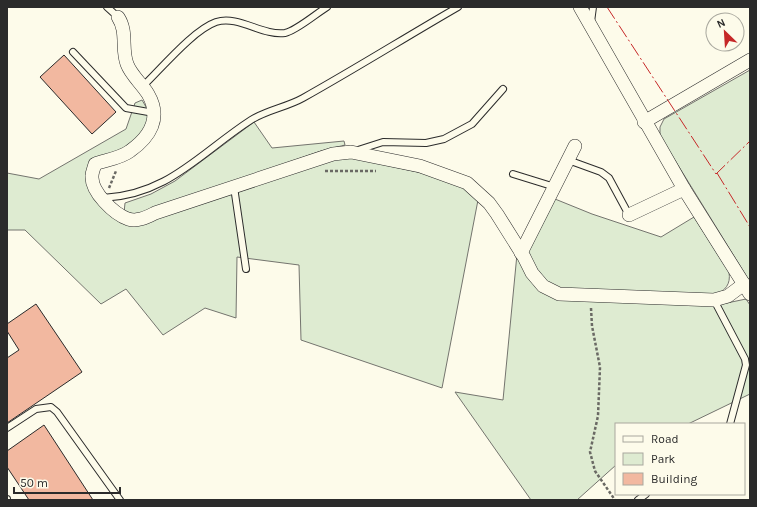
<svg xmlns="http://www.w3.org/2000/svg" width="757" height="507" font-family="Karla,sans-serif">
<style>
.green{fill:#deebd1;stroke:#74746e}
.building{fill:#f2b8a0;stroke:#2b2b2b}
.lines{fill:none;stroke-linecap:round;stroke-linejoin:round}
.service-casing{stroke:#2b2b2b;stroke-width:8}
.minor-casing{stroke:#2b2b2b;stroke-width:14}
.path{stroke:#6a6964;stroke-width:2.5;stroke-dasharray:3 2;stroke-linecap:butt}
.service{stroke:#fdfbea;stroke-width:6}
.minor{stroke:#fdfbea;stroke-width:13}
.power{stroke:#c62828;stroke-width:1;stroke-dasharray:14 3 2 3;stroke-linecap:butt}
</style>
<rect width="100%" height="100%" fill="#fdfbea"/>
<g class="green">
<polygon points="750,70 750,282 660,136 660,127 664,119"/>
<polygon points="142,100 149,112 149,123 143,135 87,177 130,224 327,160 349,157 422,173 458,184 478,200 442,388 301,340 299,265 237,257 236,318 205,308 163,335 126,289 101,304 25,230 7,230 7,173 39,179 126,129 135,103"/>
<polygon points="254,122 272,148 344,141 345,145 321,151 141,214 124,213 125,203 151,194 175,181"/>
<path d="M 555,199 L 592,214 L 661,237 L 694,217 L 729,272 C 731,285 725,290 715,296 L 560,289 L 545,281 L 527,254 Z"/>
<polygon points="517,254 548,294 722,304 746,299 750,305 750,394 688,424 616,424 616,465 577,500 531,500 455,392 503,400"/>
</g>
<g class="building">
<polygon points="64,55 116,112 92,134 40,77"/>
<polygon points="36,304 82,372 7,423 7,358 19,350 7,331 7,324"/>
<polygon points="44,425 93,500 29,500 7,467 7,451"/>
</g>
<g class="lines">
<defs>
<g id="service">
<polyline points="107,7 118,17"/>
<polyline points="591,22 593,7"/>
<polyline points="73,52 126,108 154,113"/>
<path d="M 142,87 C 161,69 193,30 216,22 C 239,15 262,36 285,33 C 296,31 317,13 327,7"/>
<polyline points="358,150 383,142 426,143 444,139 472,124 503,89"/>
<polyline points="568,160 601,172 609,178 629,215"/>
<polyline points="513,174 555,187"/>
<polyline points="234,187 246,269"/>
<path d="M 103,198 C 168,195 200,153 251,120 C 267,110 287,107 303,98 C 355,69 406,37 458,7"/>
<polyline points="714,300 745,359 746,365 730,424"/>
<polyline points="7,428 36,409 51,407 57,412 120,500"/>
<polyline points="7,499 7,500"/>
<polyline points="638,500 646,494"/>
</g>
<g id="minor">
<polyline points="580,7 684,189 750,294"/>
<path d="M 118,17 C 128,32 121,48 127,64 C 131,75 142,84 148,94 C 162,118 150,137 130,151 C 121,158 106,160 95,164 C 94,168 92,172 92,176 C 91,192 114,214 128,219 C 138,222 147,217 155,213 L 333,154 L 351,152 L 420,166 L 467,183 L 489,203 L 497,214 L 524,257 L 532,273 L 543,286 L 559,294 L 714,300 L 728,296 L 744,284"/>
<polyline points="644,122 750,60"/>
<polyline points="629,215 684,189"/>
<polyline points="521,253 575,146"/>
</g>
</defs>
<use href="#service" class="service-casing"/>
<use href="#minor" class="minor-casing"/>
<g class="path">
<polyline points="325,171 376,171"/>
<polyline points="109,188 116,171"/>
<polyline points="591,308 592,326 600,367 598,416 590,452 595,471 615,500"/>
</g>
<use href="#service" class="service"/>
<use href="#minor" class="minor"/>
<g class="power">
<polyline points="607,7 716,174 750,141"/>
<polyline points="717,173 750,227"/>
</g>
</g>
<rect width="757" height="507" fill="none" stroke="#2b2b2b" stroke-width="16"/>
<rect x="615" y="423" width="130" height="72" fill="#fdfbea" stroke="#a9a89e"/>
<rect x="623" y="436" width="20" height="6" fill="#fdfbea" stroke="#a9a89e"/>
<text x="651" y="443" font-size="12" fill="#2b2b2b">Road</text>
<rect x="623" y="453" width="20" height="12" fill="#deebd1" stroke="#a9a89e"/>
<text x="651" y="463" font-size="12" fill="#2b2b2b">Park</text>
<rect x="623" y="473" width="20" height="12" fill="#f2b8a0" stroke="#a9a89e"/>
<text x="651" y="483" font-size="12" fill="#2b2b2b">Building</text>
<g transform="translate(725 32) rotate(335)"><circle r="19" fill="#fdfbea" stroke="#a9a89e"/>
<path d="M0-3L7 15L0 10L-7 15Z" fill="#c62828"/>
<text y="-6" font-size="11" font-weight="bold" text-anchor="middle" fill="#2b2b2b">N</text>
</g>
<path d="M14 487v6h106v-6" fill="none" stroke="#2b2b2b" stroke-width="2"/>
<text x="20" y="487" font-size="12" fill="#2b2b2b" stroke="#fdfbea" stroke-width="3" paint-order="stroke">50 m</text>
</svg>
